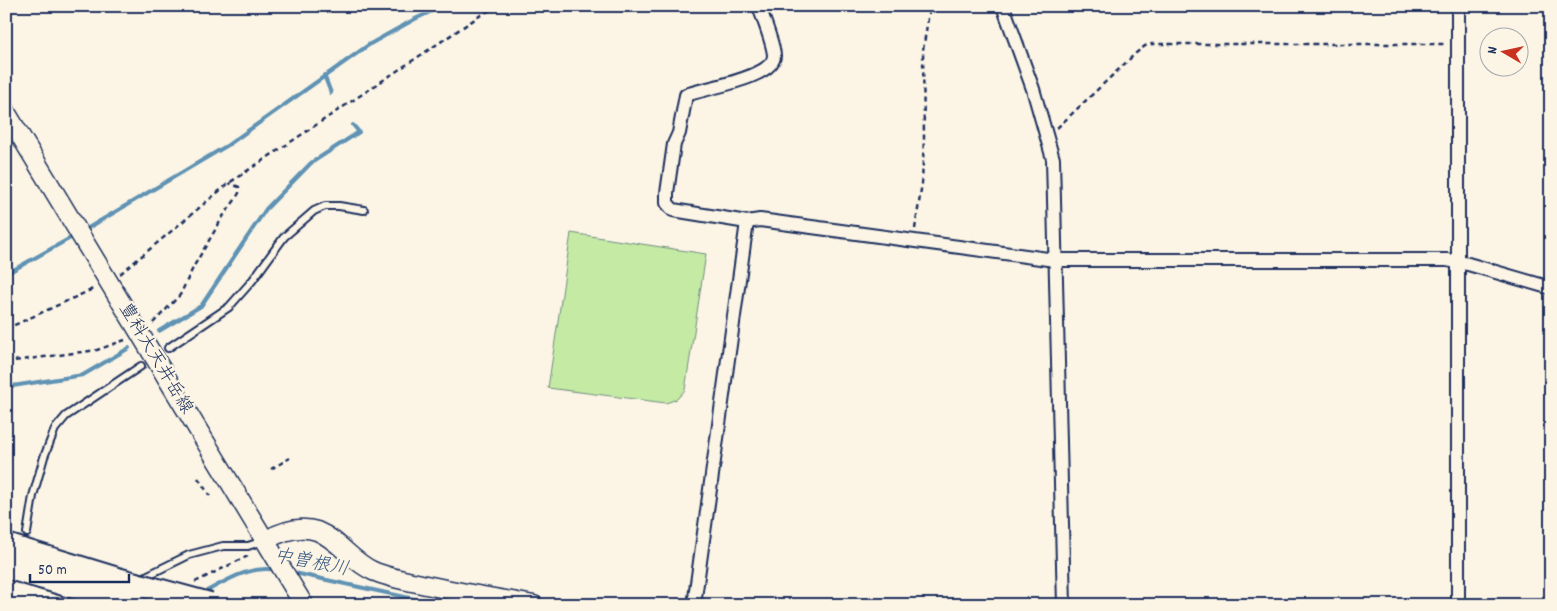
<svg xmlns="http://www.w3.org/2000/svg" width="1557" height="611" font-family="Dekko,'Klee One',sans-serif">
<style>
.park{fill:#c4eaa4;stroke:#708c81}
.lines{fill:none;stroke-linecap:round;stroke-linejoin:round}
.stream{stroke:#5f92b4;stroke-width:4}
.lane-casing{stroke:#1b2f5e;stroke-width:10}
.street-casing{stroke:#1b2f5e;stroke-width:16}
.secondary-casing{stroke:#1b2f5e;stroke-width:21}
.path{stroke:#1b2f5e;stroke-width:2.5;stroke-dasharray:5 4;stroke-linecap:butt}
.lane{stroke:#fcf5e5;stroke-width:6}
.street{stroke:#fcf5e5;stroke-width:12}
.secondary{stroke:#fcf5e5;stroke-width:18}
.highway-bridge-casing{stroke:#1b2f5e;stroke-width:26;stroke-linecap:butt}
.highway-bridge{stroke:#fcf5e5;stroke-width:22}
.labels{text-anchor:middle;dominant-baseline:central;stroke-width:4.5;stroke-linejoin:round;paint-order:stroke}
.street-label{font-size:18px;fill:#1b2f5e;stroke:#fcf5e5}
.water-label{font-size:19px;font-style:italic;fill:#375882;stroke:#fcf5e5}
</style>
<rect width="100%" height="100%" fill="#fcf5e5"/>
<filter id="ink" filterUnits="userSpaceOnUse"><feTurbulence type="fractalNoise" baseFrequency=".02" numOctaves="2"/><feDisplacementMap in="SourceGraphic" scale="10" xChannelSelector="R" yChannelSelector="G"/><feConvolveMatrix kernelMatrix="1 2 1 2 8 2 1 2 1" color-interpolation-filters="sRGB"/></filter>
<g filter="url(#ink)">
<polygon class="park" points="571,233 706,254 685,390 677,399 666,403 548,388"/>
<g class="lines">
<g class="stream">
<polyline points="324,75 331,93"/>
<polyline points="83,231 228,145 370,44 415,19 443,6"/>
<polyline points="6,274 74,236"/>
<polyline points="159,331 201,306 266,209 311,163 359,132 353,125"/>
<polyline points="6,387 83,375 129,348"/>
<polyline points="290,572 442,605"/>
<path d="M 203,593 C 226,581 249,565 276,570"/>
</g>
<defs>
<g id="lane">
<polyline points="168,348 229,307 252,281 284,237 314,211 325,206 339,206 364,210"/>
<polyline points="27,533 33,496 44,457 55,429 66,416 141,366"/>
<polyline points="140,579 189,555 223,546 248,546 263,541"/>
</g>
<g id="street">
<path d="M 759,6 C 763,19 773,42 774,55 C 775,78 704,88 686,95 L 679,133 L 674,144 L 667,193 L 667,203 L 673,210 L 747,222 L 760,220 L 1055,260 L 1447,260 L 1468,264 L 1551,288"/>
<polyline points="1003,6 1033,89 1053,159 1064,605"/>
<polyline points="1458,6 1458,605"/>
<polyline points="694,605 747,222"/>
</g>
<g id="secondary">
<polyline points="6,112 304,605"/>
<path d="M 266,540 C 282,531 299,525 317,531 C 339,540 352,562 373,571 C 387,577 402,580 417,583 C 456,592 495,598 534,605"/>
</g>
</defs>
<use href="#lane" class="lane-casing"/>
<use href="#street" class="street-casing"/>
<use href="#secondary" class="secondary-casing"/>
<g class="path">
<polyline points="1057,128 1136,53 1145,46 1152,44 1447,44"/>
<polyline points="915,229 922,183 924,138 923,50 930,6"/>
<polyline points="120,274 229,183 484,13 500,6"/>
<polyline points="153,323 180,295 194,266 224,215 235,200 239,193 239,187 229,183"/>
<polyline points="6,329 95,288"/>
<polyline points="6,362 97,350 125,340"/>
<polyline points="271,469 290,458"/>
<polyline points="198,478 210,496"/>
<polyline points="195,582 248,556"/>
</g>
<use href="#lane" class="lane"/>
<use href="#street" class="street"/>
<use href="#secondary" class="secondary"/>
<defs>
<g id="highway-bridge">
<polyline points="6,545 114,578 210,604"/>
<polyline points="6,567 135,605"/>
</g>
</defs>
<use href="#highway-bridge" class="highway-bridge-casing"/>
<use href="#highway-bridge" class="highway-bridge"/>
</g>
</g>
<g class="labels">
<g class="street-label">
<text transform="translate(155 359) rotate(59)">豊科大天井岳線</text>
</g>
<g class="water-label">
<text transform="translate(311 564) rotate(11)">中曽根川</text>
</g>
</g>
<rect width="1557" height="611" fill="none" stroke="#fcf5e5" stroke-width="25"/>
<rect x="12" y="12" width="1532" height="586" fill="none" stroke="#1b2f5e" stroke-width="2" filter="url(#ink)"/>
<g transform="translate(1504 52) rotate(279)"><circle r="24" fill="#fcf5e5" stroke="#a2a6af"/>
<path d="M0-4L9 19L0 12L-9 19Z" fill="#c8321e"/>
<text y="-8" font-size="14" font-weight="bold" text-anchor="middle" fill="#1b2f5e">N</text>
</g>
<path d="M30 574v8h99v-8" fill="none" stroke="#1b2f5e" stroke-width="2.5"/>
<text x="38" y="574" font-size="15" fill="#1b2f5e" stroke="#fcf5e5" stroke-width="4" paint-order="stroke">50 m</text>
</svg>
